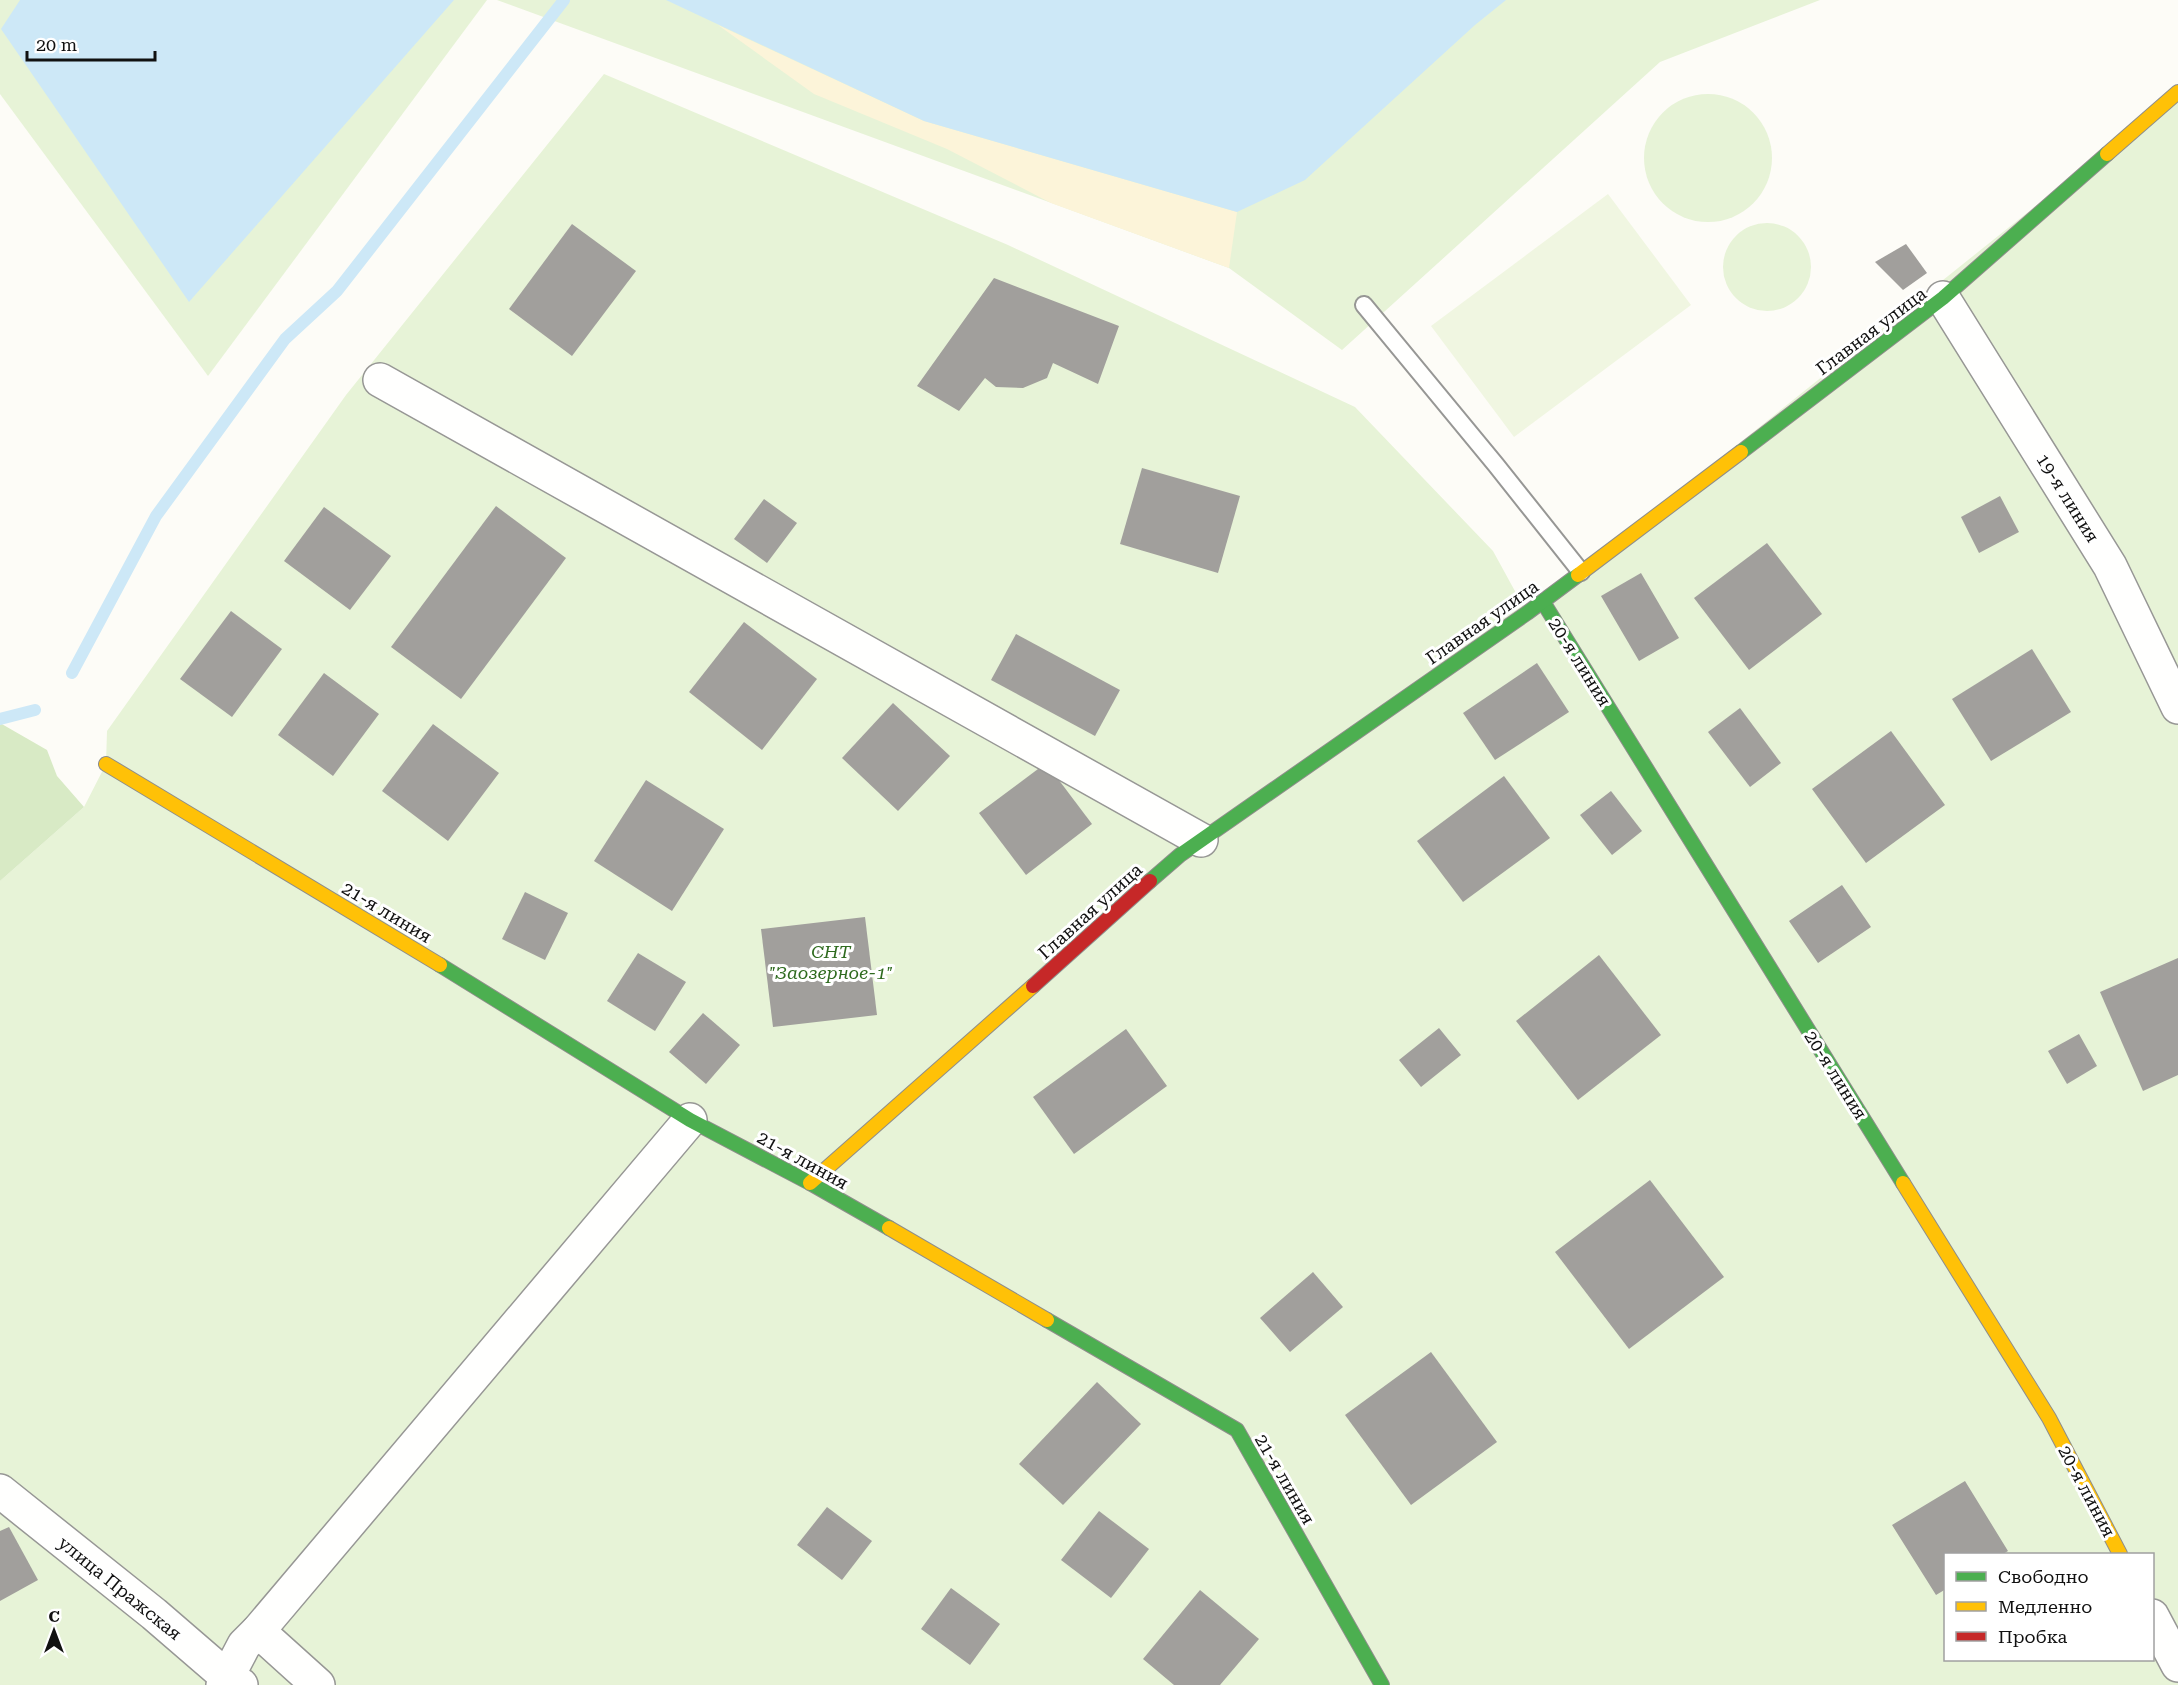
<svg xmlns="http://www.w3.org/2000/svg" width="2178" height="1685" font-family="'Roboto Serif',serif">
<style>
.green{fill:#e7f3d7;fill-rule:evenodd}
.forest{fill:#d8eac5}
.sand{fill:#fcf4d9}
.pitch{fill:#f0f6e1}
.water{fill:#cde8f7}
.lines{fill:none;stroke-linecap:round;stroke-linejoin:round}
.stream{stroke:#cde8f7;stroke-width:12}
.building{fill:#a19f9c}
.lane-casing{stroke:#979795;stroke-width:20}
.street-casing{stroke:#979795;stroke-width:36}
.fast-casing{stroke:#8e8d8b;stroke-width:16}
.slow-casing{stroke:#8e8d8b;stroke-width:16}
.jam-casing{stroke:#8e8d8b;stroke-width:16}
.lane{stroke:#fffffe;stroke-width:16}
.street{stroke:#fffffe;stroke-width:33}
.fast{stroke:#4caf50;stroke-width:14}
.slow{stroke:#ffc107;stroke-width:14}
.jam{stroke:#c62828;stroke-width:14}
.labels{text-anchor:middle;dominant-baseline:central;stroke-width:6;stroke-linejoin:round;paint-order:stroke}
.street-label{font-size:18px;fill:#111;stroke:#fff}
.park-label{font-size:18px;font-style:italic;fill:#2f6b1f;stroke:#fff}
</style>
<rect width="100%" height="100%" fill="#fdfcf7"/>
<g class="green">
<polygon points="0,0 487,0 208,376 0,94"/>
<polygon points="497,0 1820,0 1660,62 1342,350 1229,268"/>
<path d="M 604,74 L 1008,245 L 1355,407 L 1493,551 L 1527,613 L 2178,92 L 2178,1685 L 0,1685 L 0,881 L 84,807 L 106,764 L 107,731 L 346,395 ZM 1946,1554 L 2152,1554 L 2152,1660 L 1946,1660 Z"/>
<circle cx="1708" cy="158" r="64"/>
<circle cx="1767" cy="267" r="44"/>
</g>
<polygon class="forest" points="0,723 47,750 57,776 84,807 0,881"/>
<polygon class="sand" points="718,25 924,121 1237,212 1229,268 1051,203 947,149 814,94"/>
<polygon class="pitch" points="1608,194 1691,305 1514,437 1431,326"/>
<g class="water">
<polygon points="20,0 454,0 189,302 1,29"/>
<polygon points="666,0 1506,0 1475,25 1305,180 1237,212 924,121"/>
</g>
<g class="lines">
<g class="stream">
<polyline points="72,673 156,516 285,339 337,291 564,0"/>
<polyline points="0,719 35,710"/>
</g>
</g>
<g class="building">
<polygon points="572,224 636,271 572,356 509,309"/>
<polygon points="1906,244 1927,273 1903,290 1875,262"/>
<polygon points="994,278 1119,326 1098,384 1053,363 1047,378 1023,388 996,387 985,378 959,411 917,386"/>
<polygon points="1142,468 1240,496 1218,573 1120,544"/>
<polygon points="2000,496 2019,532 1979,553 1961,517"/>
<polygon points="764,499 797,523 767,563 734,539"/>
<polygon points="496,506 566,558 461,699 391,647"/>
<polygon points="324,507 391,556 350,610 284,561"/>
<polygon points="1767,543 1822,614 1749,670 1694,598"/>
<polygon points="1641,573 1679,638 1639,661 1601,596"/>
<polygon points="231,611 282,649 232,717 180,679"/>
<polygon points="744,622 817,679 762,750 689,692"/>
<polygon points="1016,634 1120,690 1095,736 991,680"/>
<polygon points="2032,649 2071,712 1991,761 1952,699"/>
<polygon points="1537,663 1569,712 1495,760 1463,713"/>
<polygon points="324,673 379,714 333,776 278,735"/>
<polygon points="893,703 950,756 898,811 842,758"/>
<polygon points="1740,708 1781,763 1750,787 1708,732"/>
<polygon points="433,724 499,773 448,841 382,791"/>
<polygon points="1891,731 1945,805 1866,863 1812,789"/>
<polygon points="1046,763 1092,824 1026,875 979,813"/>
<polygon points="1504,776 1550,838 1463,902 1417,841"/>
<polygon points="646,780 724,829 672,911 594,861"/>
<polygon points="1611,791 1642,831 1612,855 1580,815"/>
<polygon points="1842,885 1871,927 1818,963 1789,921"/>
<polygon points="525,892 568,913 545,960 502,939"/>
<polygon points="865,917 877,1015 773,1027 761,929"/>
<polygon points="638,953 686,982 655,1031 607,1001"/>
<polygon points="1599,955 1661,1035 1578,1100 1516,1021"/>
<polygon points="2178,958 2178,1075 2143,1091 2100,992"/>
<polygon points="703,1013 740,1045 706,1084 669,1052"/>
<polygon points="1439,1028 1461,1055 1421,1087 1399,1060"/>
<polygon points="1126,1029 1167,1086 1074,1154 1033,1097"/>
<polygon points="2079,1034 2097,1066 2067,1084 2048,1051"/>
<polygon points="1650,1180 1724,1277 1629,1349 1555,1252"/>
<polygon points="1313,1272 1343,1307 1290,1352 1260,1318"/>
<polygon points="1431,1352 1497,1442 1411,1505 1345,1415"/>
<polygon points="1097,1382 1141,1424 1063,1505 1019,1464"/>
<polygon points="1965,1481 2008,1551 2003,1554 1946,1554 1946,1589 1936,1595 1892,1525"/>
<polygon points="827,1507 872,1541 842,1580 797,1545"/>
<polygon points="1099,1511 1149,1549 1111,1598 1061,1560"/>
<polygon points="9,1527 38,1580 0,1601 0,1531"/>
<polygon points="951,1588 1000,1624 970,1665 921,1629"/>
<polygon points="1200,1590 1259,1639 1220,1685 1174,1685 1143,1659"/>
</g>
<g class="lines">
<defs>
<polyline id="lane" points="1364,305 1496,465 1581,572"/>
<g id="street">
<polyline points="1943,298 2110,566 2178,707"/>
<polyline points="380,380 1201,840"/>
<polyline points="0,1491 154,1614 227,1677 241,1685"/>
<polyline points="2152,1616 2178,1665"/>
<polyline points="258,1631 318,1685"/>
<polyline points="223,1685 244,1645 258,1631 690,1120"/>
</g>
<g id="fast">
<polyline points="1741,452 1943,298 2107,154"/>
<polyline points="1543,602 1903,1183"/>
<polyline points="1150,881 1180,855 1527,613 1578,575"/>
<polyline points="440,965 690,1120 810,1183 889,1228"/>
<polyline points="1047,1320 1237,1430 1382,1685"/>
</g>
<g id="slow">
<polyline points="2107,154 2178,92"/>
<polyline points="1578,575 1741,452"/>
<polyline points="106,764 440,965"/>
<polyline points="810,1183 1033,986"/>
<polyline points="1903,1183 2049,1418 2120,1554"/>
<polyline points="889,1228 1047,1320"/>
</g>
<polyline id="jam" points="1033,986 1150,881"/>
</defs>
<use href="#lane" class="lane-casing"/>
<use href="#street" class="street-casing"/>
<use href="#fast" class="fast-casing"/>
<use href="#slow" class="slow-casing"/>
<use href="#jam" class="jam-casing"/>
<use href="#lane" class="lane"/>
<use href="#street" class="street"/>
<use href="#fast" class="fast"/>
<use href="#slow" class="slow"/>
<use href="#jam" class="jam"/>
</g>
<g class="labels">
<g class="street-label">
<text transform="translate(1871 331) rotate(-37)">Главная улица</text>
<text transform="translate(2068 498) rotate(58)">19-я линия</text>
<text transform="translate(1482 622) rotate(-35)">Главная улица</text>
<text transform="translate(1580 662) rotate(58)">20-я линия</text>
<text transform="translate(1090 911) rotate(-42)">Главная улица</text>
<text transform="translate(387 912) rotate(31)">21-я линия</text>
<text transform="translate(1836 1075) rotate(58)">20-я линия</text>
<text transform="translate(803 1160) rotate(29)">21-я линия</text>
<text transform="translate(1285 1479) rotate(60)">21-я линия</text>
<text transform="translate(2087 1491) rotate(62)">20-я линия</text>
<text transform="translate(120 1588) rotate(39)">улица Пражская</text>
</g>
<g class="park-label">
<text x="831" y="951">СНТ<tspan x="831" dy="21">"Заозерное-1"</tspan></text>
</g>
</g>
<rect x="1944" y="1553" width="210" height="108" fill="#ffffff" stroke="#a0a0a0" stroke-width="1.5"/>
<rect x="1956" y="1572" width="30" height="9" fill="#4caf50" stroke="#a0a0a0" stroke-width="1.5"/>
<text x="1998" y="1583" font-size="18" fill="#111111">Свободно</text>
<rect x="1956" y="1602" width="30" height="9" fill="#ffc107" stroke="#a0a0a0" stroke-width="1.5"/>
<text x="1998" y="1613" font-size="18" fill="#111111">Медленно</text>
<rect x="1956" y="1632" width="30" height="9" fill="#c62828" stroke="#a0a0a0" stroke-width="1.5"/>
<text x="1998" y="1643" font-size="18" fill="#111111">Пробка</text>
<g transform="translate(54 1631)" stroke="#ffffff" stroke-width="4.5" paint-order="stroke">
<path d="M0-4.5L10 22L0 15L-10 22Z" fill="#111111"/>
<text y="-9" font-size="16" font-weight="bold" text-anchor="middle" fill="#111111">С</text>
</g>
<path d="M27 51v9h128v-9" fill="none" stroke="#111111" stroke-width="3"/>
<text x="36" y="51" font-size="18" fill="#111111" stroke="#ffffff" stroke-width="4.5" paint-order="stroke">20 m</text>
</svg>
